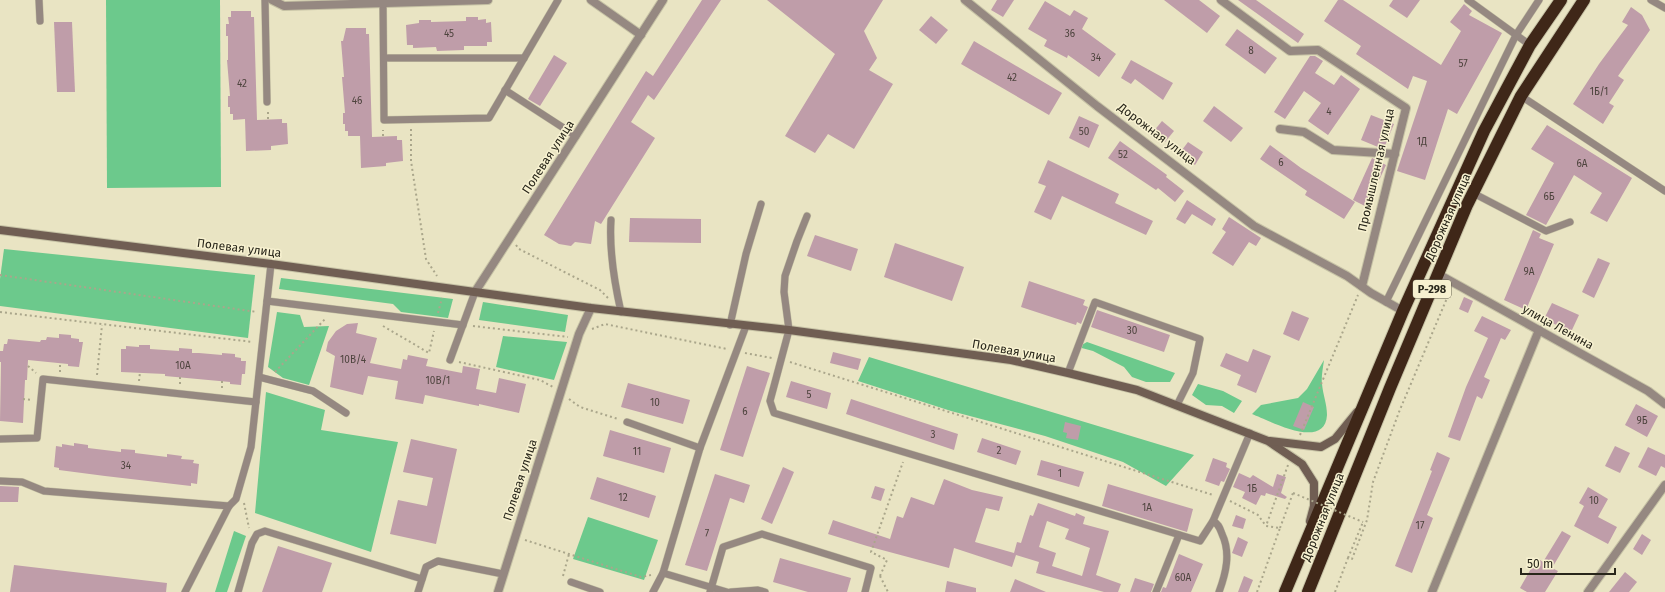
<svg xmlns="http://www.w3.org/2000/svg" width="1665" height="592" font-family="'Fira Sans',sans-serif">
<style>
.green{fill:#6cc98c}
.building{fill:#bf9da9;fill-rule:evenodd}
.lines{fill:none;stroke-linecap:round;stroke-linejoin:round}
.lane-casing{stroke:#c6c2a5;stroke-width:8}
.street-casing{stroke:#c6c2a5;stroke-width:10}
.secondary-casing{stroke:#c6c2a5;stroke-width:10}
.highway-casing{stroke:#c6c2a5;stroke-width:14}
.path{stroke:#aaa68b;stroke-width:2;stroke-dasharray:2 3;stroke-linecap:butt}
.lane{stroke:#958881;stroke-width:7}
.street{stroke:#958881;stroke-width:8}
.secondary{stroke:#705e53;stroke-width:8}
.highway{stroke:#3f2718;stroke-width:12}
.path-bridge{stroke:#aaa68b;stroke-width:2;stroke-dasharray:2 3;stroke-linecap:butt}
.labels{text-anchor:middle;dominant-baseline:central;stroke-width:3;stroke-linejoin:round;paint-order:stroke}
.number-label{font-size:10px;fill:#4e443e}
.shield{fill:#f7f1d0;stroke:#666351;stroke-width:1}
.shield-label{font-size:11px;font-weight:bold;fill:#28261a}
.street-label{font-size:12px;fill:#28261a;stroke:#f7f1d0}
</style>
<rect width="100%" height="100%" fill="#e9e4c3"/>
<g class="green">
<polygon points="106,0 220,0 221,187 107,188"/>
<polygon points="4,249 255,275 248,338 0,306 0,279"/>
<polygon points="281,278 453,299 448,318 401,312 393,304 279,289"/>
<polygon points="483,302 568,315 565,332 479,320"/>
<polygon points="277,312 300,315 304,327 329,326 309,385 283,378 268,367"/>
<polygon points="503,336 567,342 554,380 496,367"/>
<polygon points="1087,342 1175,373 1170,382 1146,382 1132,377 1124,367 1093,351 1078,347"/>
<polygon points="869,357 1194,455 1166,486 1123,462 1045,436 951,411 858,381"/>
<path d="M 1324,360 C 1323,368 1321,377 1322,384 C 1323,395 1327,404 1327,415 C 1325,451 1270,421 1252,414 L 1261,405 L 1298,398 L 1307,389 Z"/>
<polygon points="1198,384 1223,391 1242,401 1234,413 1222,406 1206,405 1192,395"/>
<polygon points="266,392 325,410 321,430 398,442 371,552 255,513"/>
<polygon points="588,517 658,540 644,580 573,559"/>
<polygon points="234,531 246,536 227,592 215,592"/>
</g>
<g class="building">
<polygon points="702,0 721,0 654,100 648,95 631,122 655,138 601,224 595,221 591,244 575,242 571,246 559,244 544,235 646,71 653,76"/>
<polygon points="767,0 883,0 864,31 877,58 869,70 893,84 854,149 828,134 815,153 785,136 835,54"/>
<polygon points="997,0 1014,0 1003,17 991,10"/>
<polygon points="1164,0 1199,0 1220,16 1207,33"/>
<polygon points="1238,0 1256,0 1304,34 1298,43"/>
<polygon points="1338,0 1343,0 1441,65 1461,31 1450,22 1464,4 1472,11 1469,15 1502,33 1457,114 1448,109 1425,180 1397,171 1427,81 1413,76 1408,89 1356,54 1361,46 1324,21"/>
<polygon points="1393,0 1420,0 1407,18 1389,6"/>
<polygon points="1045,1 1070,16 1074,10 1088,18 1082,29 1116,54 1099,77 1068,55 1067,58 1044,46 1047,40 1028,29"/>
<polygon points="1631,7 1642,15 1650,30 1618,76 1624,80 1609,103 1614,106 1603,124 1573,104 1599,64 1628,25 1622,22"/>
<polygon points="231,11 251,11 251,17 254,17 257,120 282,119 282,123 287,123 288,144 271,146 271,150 246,151 245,119 233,120 233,114 230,114 230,107 228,107 228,96 230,96 227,60 228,60 228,36 226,36 226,24 229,24 228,17 231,17"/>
<polygon points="931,16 948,30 936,44 919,30"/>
<polygon points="466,17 478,17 478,20 486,19 486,23 491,22 492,42 487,42 487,46 464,46 464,50 437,51 436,47 413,48 413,45 407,45 406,25 419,23 419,20 431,20 431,22 466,21"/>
<polygon points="54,22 72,22 75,92 57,92"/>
<polygon points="346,28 366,28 366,34 369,34 372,137 397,136 397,140 402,140 403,161 386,163 386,166 361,168 360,136 348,136 348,131 345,131 345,124 343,124 343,113 345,113 342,77 344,77 341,41 343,41"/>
<polygon points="1237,29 1277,58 1265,74 1225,45"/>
<polygon points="974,41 1062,93 1049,115 961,64"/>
<polygon points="554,55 567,63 540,106 528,99"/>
<polygon points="1310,56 1315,56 1323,61 1315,73 1334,85 1341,75 1360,89 1328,135 1308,121 1321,103 1304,91 1285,119 1274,112"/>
<polygon points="1131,60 1173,83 1163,100 1135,79 1131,84 1121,78"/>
<polygon points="1214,106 1243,128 1231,142 1203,121"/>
<polygon points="1371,115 1394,124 1384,148 1378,147 1361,140"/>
<polygon points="1079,116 1099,125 1089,148 1069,138"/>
<polygon points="1162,121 1174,131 1165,142 1153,132"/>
<polygon points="1547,125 1632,178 1607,222 1590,213 1602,193 1574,175 1546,225 1526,215 1554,163 1531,149"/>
<polygon points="1120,141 1167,175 1166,177 1184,191 1175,202 1158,188 1156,190 1108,158"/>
<polygon points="1188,142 1203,152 1195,165 1179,154"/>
<polygon points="1270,145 1301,168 1355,202 1344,219 1305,195 1307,191 1260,159"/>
<polygon points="1372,158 1386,165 1367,207 1353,200"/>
<polygon points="1048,160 1119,194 1115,203 1153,221 1146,235 1062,196 1051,220 1034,212 1046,186 1038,183"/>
<polygon points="1187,200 1216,219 1212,226 1192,214 1185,224 1176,219"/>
<polygon points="1229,217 1261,238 1256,246 1249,242 1233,266 1212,253 1226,232 1222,229"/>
<polygon points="630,218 701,219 701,243 629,242"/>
<polygon points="1533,230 1541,234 1539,238 1554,244 1526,310 1504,300"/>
<polygon points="815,235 858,249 851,271 807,256"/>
<polygon points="895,243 964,267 952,301 884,277"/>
<polygon points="1598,258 1610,263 1594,298 1582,292"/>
<polygon points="1029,281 1085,300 1083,305 1088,307 1081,324 1077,322 1076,325 1021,307"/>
<polygon points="1464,297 1473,301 1468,313 1459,309"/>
<polygon points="1552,303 1579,315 1571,332 1544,319"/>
<polygon points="1097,310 1170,335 1164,352 1091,327"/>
<polygon points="1292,311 1309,318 1299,341 1283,334"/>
<polygon points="1482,316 1511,330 1505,340 1501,338 1484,377 1490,380 1482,399 1477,396 1460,441 1448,437 1466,387 1488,338 1474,331"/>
<polygon points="358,323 356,333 377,338 370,363 401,369 403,359 407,360 408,355 428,359 426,366 462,373 463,366 480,369 476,389 496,393 499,378 526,384 519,413 479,404 479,406 425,395 423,404 395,399 398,381 368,376 363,395 330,387 335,356 326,351 328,342 336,331 347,324"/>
<polygon points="59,334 71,335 71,338 79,339 79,342 83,342 79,367 68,366 68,364 28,360 27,380 25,380 23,423 0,421 1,362 0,362 0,351 3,351 4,344 7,344 8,339 40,342 41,340 46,340 47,337 59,338"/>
<polygon points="139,345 150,345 150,349 179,351 179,348 192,349 192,353 199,353 222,355 222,353 235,354 235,357 241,358 241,361 246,361 245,374 242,374 241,385 230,384 230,382 165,376 165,374 121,372 121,349 126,349 126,346 139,347"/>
<polygon points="1253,349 1271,356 1256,393 1237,385 1241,375 1220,366 1226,353 1248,362"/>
<polygon points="833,352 861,359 858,370 830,363"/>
<polygon points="747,366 770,373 743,457 720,450"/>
<polygon points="791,381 831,393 827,409 786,397"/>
<polygon points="628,383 690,400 683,424 621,407"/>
<polygon points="851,399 958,434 954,450 846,414"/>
<polygon points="1303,402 1314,407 1304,430 1293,426"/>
<polygon points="1636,404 1658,416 1647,437 1625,425"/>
<polygon points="1065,422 1081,426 1078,440 1066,438 1067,433 1063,432"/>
<polygon points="610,430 671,448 664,473 603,456"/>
<polygon points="982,438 1021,451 1016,465 977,452"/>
<polygon points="411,439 457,449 436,544 390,534 398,500 427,506 433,478 403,472"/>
<polygon points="74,443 88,445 88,448 121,452 121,449 135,450 135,453 167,457 167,454 182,456 181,459 194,460 193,463 199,464 197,484 191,483 191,486 105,476 59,470 59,468 54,467 56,446 62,447 62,444 74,446"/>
<polygon points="1615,446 1630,453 1620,473 1605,466"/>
<polygon points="1648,447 1665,455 1665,468 1661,466 1656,476 1638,467"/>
<polygon points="1437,452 1450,458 1427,515 1433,518 1412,573 1395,566 1432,471 1430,470"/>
<polygon points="1213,458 1227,463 1226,467 1230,469 1224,482 1221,481 1219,486 1205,481"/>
<polygon points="1041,460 1084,472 1079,487 1037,475"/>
<polygon points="783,467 794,472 772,524 761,519"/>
<polygon points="1239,473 1250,478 1253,475 1273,487 1277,474 1286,477 1281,493 1287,497 1285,499 1266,493 1265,496 1261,495 1256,505 1242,498 1245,492 1233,487"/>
<polygon points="715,474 750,485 744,503 730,498 707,571 685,565"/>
<polygon points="597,477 656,496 649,518 590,499"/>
<path d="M 944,479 L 972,490 L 1003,497 L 999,511 L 986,508 L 975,542 L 1014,553 L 1017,542 L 1021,543 L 1030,515 L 1033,516 L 1038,503 L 1075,516 L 1076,513 L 1085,517 L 1083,524 L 1109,531 L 1096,575 L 1121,584 L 1118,592 L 1104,592 L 1036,573 L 1039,562 L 1016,555 L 1012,567 L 954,548 L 949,568 L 867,546 L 828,534 L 833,520 L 890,539 L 897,516 L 903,518 L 911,497 L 934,505 ZM 1047,521 L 1069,529 L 1065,539 L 1090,548 L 1082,576 L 1052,566 L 1056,553 L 1039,547 Z"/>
<polygon points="1108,484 1193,509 1187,532 1102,506"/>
<polygon points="0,486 19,487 18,502 0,502"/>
<polygon points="875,486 885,489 881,501 871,498"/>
<polygon points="1588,487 1608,499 1598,517 1617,527 1608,544 1574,526 1584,506 1579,503"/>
<polygon points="1236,515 1246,519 1243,529 1232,526"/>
<polygon points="1562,531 1571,536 1552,568 1558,571 1545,592 1527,592 1520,588 1537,558 1543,562"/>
<polygon points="1642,534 1651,540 1642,555 1633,549"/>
<polygon points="1238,537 1248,542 1242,557 1232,553"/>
<polygon points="278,546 332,563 322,592 262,592"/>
<polygon points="1179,554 1203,564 1191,592 1161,592 1163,587 1166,588"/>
<polygon points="780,558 851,578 847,592 808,592 773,582"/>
<polygon points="14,565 167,583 166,592 10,592"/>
<polygon points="1625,572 1637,582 1629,592 1609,592"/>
<polygon points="1244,576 1253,580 1248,592 1238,592"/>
<polygon points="1135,578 1154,584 1151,592 1130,592"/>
<polygon points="1015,579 1046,592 1010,592"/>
<polygon points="947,581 976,588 976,592 945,592"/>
</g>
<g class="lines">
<defs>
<g id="lane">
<polyline points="39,0 40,21"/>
<polyline points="265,0 267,102"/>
<polyline points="385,0 383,3 384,120 489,118 558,0"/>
<polyline points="1468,0 1530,45"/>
<polyline points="1651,0 1665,8"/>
<polyline points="384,58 524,58"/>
<polyline points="505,90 576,136"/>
<polyline points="1521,96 1665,191"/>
<polyline points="1473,193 1546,231 1570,222"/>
<polyline points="807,216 797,241 785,276 784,292 789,330 770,401 774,413 1200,541 1213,521 1250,433"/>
<path d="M 611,220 C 609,251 614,281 621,312"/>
<polyline points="267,301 463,325"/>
<polyline points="1386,302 1516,35 1539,0"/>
<polyline points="730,325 746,254 761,204"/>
<polyline points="450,360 475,292"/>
<polyline points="1068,373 1095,302 1200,339 1193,373 1177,405"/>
<polyline points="259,377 313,391 346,413"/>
<polyline points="627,422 700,448"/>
<polyline points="0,439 37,438 43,379 256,402"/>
<polyline points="0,481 22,482 44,491 229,506"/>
<path d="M 1213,521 C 1219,524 1220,529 1222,534 C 1231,553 1226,573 1219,592"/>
<polyline points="663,573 727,592"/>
<polyline points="571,582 600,592"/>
<polyline points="185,592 229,506 236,499 251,447 271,264"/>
<polyline points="238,592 252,543 257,534 265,531 422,579"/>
<polyline points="418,592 426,567 438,561 503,574"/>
<polyline points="653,592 663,573 700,448 746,326"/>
<polyline points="710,592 723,547 762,534 871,568 865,592"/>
<polyline points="731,592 758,590 765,592"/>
<polyline points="1156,592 1179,535"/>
</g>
<g id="street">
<polyline points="272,0 284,6 488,0"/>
<polyline points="591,0 641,35"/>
<polyline points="965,0 1097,106 1254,226 1347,276 1371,293 1403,311"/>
<polyline points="1221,0 1290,51 1318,50 1406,108 1362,286"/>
<polyline points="1280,129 1304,132 1333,150 1395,154"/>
<polyline points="1438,274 1648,391 1665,404"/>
<polyline points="475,292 663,0"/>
<polyline points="498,592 579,334 591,308"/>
<polyline points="1432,592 1539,330"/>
<polyline points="1588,592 1665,485"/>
</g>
<g id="secondary">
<polyline points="0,230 271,264 591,308 789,330 1011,360 1068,373 1137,390 1268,441 1302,464 1314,483 1314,506 1310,521"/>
<polyline points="1270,441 1321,447 1335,439 1357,412"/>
</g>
<g id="highway">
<polyline points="1285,592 1403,311 1484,131 1530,45 1561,0"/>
<polyline points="1308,592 1390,388 1467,205 1521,96 1584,0"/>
</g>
</defs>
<use href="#lane" class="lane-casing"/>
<use href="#street" class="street-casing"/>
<use href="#secondary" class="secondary-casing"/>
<use href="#highway" class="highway-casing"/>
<g class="path">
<polyline points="268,112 268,119"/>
<polyline points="411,129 411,161 426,259 437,276"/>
<polyline points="383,136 383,130"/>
<polyline points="516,245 519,249 600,290 608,298"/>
<polyline points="0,275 257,312"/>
<polyline points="0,312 253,342"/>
<polyline points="438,313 442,298"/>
<polyline points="383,326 429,353 434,331"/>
<polyline points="473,326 568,337"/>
<polyline points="592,329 605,324 727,349"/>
<polyline points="745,353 772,358"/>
<polyline points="459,362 540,380 553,387"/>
<polyline points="790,362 1213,495"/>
<polyline points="28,366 36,373"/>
<polyline points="60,372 60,363"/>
<polyline points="275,372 326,318"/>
<polyline points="97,375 102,325"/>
<polyline points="139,381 140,372"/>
<polyline points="180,384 180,377"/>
<polyline points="222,388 222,381"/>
<polyline points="23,399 32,400"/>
<polyline points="569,399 580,407 618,419"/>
<polyline points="1300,435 1358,295"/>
<polyline points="1230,501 1258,515 1266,526"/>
<polyline points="244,503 249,528"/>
<polyline points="1280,528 1293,493"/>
<polyline points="525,540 641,577 651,575"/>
<polyline points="1348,558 1363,522"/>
<polyline points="563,576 569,554"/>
<polyline points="880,576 887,560 871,552 903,462"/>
<polyline points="880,576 888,592"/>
<polyline points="1257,592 1280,528 1266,526 1288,465"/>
<polyline points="1335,592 1348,558 1352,559 1367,520 1373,482 1399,412 1450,291"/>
</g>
<use href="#lane" class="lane"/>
<use href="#street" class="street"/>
<use href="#secondary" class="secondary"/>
<use href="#highway" class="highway"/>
<polyline class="path-bridge" points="1293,493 1363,522"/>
</g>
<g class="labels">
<g class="number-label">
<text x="449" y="34">45</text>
<text x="1070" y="34">36</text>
<text x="1251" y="51">8</text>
<text x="1096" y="58">34</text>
<text x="1463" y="64">57</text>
<text x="1012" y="78">42</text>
<text x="242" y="84">42</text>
<text x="1599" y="92">1Б/1</text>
<text x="357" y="101">46</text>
<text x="1329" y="112">4</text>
<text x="1084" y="132">50</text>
<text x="1422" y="142">1Д</text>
<text x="1123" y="155">52</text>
<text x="1281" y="163">6</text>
<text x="1582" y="164">6А</text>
<text x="1549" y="197">6Б</text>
<text x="1529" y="272">9А</text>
<text x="1132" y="331">30</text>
<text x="353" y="360">10В/4</text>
<text x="183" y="366">10А</text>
<text x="438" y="381">10В/1</text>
<text x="809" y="395">5</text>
<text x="655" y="403">10</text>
<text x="745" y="412">6</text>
<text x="1642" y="421">9Б</text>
<text x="933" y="435">3</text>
<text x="999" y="451">2</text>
<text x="637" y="452">11</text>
<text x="126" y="466">34</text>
<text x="1060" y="474">1</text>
<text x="1252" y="489">1Б</text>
<text x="623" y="498">12</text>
<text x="1594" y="501">10</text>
<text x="1147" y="508">1А</text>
<text x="1420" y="526">17</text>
<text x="707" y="534">7</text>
<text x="1183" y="578">60А</text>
</g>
<rect class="shield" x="1413" y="280" width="38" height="18" rx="3"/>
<g class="shield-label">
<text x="1432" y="289">Р-298</text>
</g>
<g class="street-label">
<text transform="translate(1157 134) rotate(37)">Дорожная улица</text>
<text transform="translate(548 157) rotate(-57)">Полевая улица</text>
<text transform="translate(1376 170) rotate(-77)">Промышленная улица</text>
<text transform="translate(1448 217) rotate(-66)">Дорожная улица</text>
<text transform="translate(239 248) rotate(7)">Полевая улица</text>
<text transform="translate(1558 327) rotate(29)">улица Ленина</text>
<text transform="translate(1014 351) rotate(10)">Полевая улица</text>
<text transform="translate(520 480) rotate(-72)">Полевая улица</text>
<text transform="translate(1323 517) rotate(-68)">Дорожная улица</text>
</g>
</g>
<path d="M1521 568v6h94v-6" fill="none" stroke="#28261a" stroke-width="2"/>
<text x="1527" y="568" font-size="12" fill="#28261a" stroke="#f7f1d0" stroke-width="3" paint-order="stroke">50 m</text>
</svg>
